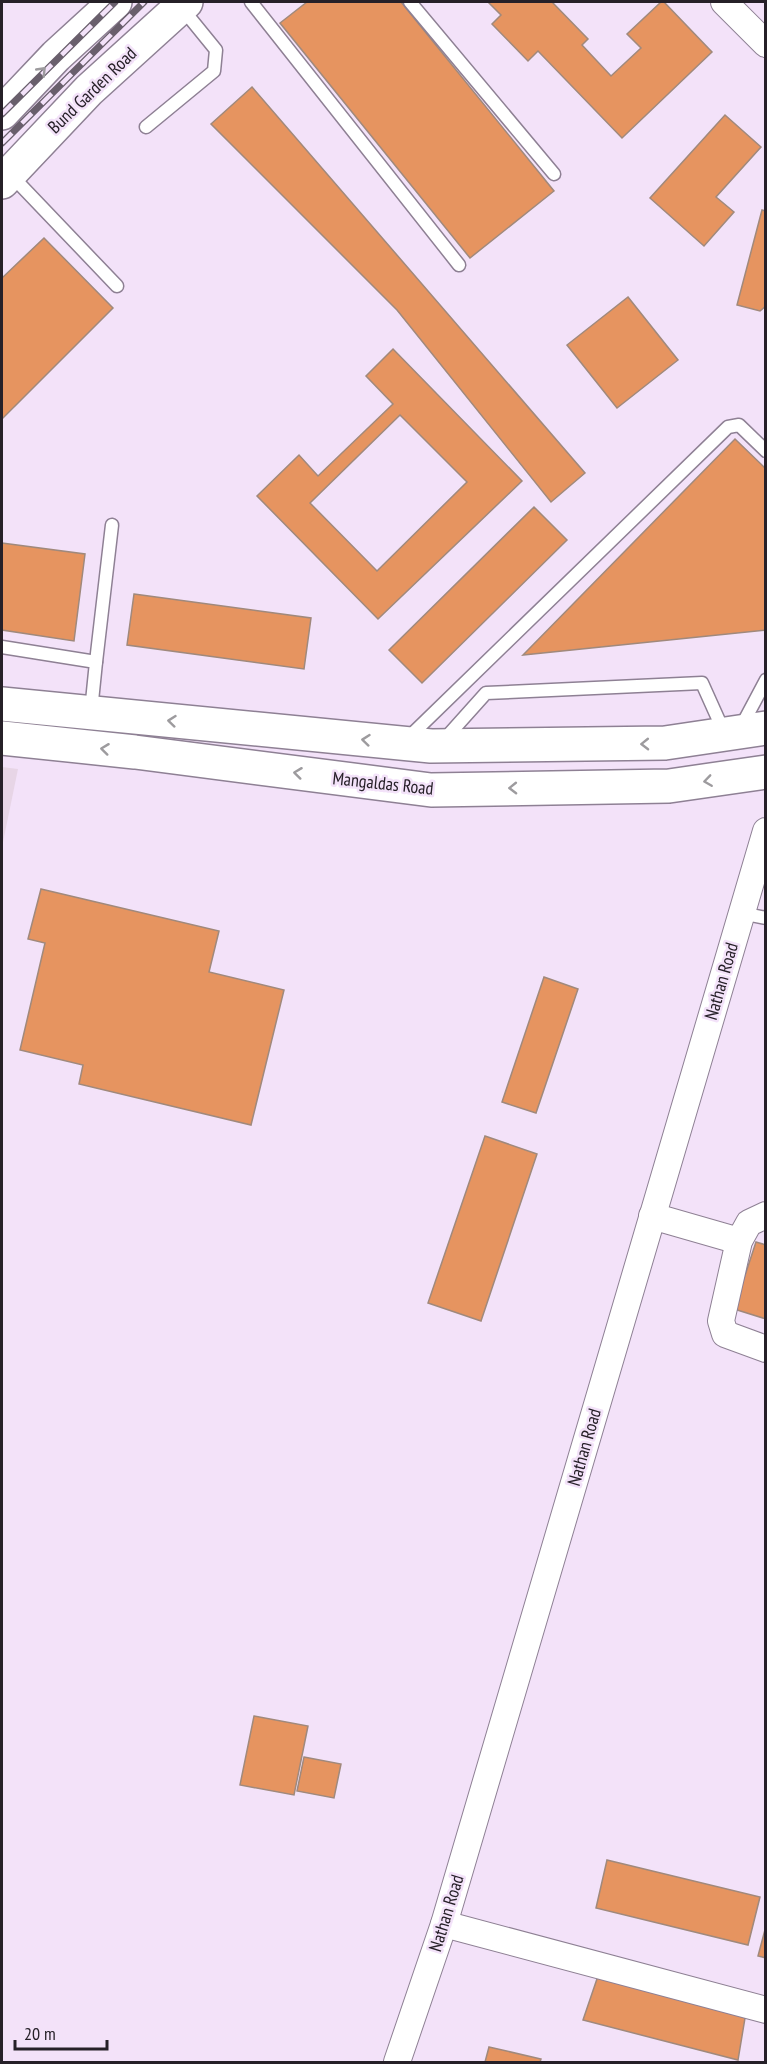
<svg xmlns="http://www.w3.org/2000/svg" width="767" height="2064" font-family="'PT Sans Narrow',sans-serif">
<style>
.education{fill:#e7d5e6}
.building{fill:#e69460;stroke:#a0897c;stroke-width:1.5;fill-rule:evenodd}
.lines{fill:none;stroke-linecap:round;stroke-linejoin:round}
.lane-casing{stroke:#8e8094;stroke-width:15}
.street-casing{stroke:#8e8094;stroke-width:28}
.primary-casing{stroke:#8e8094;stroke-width:36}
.highway-casing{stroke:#8e8094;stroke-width:36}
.lane{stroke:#fff;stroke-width:12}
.street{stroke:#fff;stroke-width:26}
.primary{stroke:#fff;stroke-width:33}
.highway{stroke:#fff;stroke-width:33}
.rail-casing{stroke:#695f6c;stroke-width:7}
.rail{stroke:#f3e2f9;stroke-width:4.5;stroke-dasharray:14;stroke-linecap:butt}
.oneway{stroke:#9d9b9e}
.labels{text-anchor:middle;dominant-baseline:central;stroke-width:5;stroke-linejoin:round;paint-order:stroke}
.street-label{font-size:18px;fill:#262028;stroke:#f3e2f9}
</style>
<rect width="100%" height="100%" fill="#f3e2f9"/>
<polygon class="education" points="2,767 18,769 2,847"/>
<g class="building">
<polygon points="307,2 401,2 554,191 470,258 280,23"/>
<polygon points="488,2 552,2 588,39 582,45 611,76 641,48 627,34 661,2 664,2 712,52 622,138 538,51 528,61 492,24 501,15"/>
<polygon points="252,87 585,473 551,502 397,310 211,124"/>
<polygon points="725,115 761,147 716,197 734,212 704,246 650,198"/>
<polygon points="762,210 766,211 766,306 760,311 737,305"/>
<polygon points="44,238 113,308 2,419 2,278"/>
<polygon points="628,297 678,360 617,408 567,345"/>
<path d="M 393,349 L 522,481 L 378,619 L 257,496 L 299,455 L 318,476 L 393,404 L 366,376 ZM 400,415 L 467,482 L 377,571 L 310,503 Z"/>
<polygon points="735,439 766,469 766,630 523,655"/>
<polygon points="534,507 567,540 422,683 389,650"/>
<polygon points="2,543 85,554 74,641 2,630"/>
<polygon points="134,594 311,618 304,669 127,645"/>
<polygon points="41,889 219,931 209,972 284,990 251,1125 79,1084 83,1065 20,1050 45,943 28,939"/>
<polygon points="544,977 578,989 536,1113 502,1102"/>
<polygon points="485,1136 537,1154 481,1321 428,1303"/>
<polygon points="756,1242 766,1245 766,1319 734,1309"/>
<polygon points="254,1716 308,1726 294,1795 240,1785"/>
<polygon points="304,1757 341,1764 334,1798 297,1791"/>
<polygon points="607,1860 760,1897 748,1945 596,1908"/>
<polygon points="766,1926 766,1958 758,1956"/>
<polygon points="598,1976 746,2012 738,2060 583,2020"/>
<polygon points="489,2047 541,2059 540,2062 485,2062"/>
</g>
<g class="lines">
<defs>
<g id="lane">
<polyline points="251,2 459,265"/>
<polyline points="410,2 554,174"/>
<polyline points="146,127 214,71 216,50 181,7"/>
<polyline points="10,174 117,286"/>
<polyline points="2,647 96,662 91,711"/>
<polyline points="96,662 112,525"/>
<polyline points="741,727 766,680"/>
<polyline points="407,739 728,427 739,425 766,451"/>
<polyline points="443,741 486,693 702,683 724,732"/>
<polyline points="741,913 766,918"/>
</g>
<g id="street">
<polyline points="724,2 766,44"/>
<polyline points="766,1215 749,1223 739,1241 721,1321 725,1334 766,1349"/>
<polyline points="652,1216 739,1241"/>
<polyline points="444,1924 766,2010"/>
<polyline points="397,2062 444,1924 766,831"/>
</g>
<g id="primary">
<polyline points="2,704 431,746 665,743 766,728"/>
<polyline points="2,738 135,752 431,790 669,786 766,772"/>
</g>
<g id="highway">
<polyline points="2,113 56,56 115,2"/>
<polyline points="2,182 89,90 186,2"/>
</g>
</defs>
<use href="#lane" class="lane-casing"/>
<use href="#street" class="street-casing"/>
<use href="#primary" class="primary-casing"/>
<use href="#highway" class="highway-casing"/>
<use href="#lane" class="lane"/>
<use href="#street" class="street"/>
<use href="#primary" class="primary"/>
<use href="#highway" class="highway"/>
<defs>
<g id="rail">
<polyline points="2,114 115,2"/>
<polyline points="2,143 144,2"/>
</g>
</defs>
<use href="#rail" class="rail-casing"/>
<use href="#rail" class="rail"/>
</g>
<defs><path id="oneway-chevron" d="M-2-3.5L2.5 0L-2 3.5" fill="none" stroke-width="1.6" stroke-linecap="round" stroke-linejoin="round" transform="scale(1.5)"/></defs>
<g class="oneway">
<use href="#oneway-chevron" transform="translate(42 71) rotate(-46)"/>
<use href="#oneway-chevron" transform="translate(172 721) rotate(-174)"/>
<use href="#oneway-chevron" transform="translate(366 740) rotate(-174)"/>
<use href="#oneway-chevron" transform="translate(645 744) rotate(179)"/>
<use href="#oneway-chevron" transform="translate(105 749) rotate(-173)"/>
<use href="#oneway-chevron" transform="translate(298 773) rotate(-173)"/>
<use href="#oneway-chevron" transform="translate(708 781) rotate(172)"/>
<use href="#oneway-chevron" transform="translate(513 788) rotate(179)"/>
</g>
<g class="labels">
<g class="street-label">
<text transform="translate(92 90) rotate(-44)">Bund Garden Road</text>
<text transform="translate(383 783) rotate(6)">Mangaldas Road</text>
<text transform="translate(721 981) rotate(-74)">Nathan Road</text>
<text transform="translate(584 1447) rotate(-74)">Nathan Road</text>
<text transform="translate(446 1913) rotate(-73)">Nathan Road</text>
</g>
</g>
<rect width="767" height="2064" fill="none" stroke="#262028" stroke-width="6"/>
<path d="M15 2040v9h92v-9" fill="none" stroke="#262028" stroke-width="3"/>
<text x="24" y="2040" font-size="18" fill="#262028" stroke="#f3e2f9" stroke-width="4.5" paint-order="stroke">20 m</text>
</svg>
